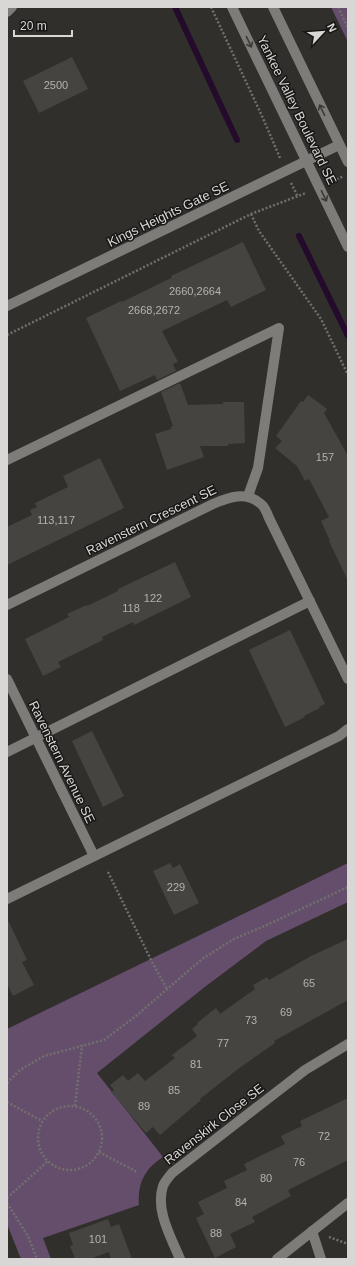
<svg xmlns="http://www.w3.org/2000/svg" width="355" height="1266" font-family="Helvetica,sans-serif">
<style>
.green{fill:#654e6c}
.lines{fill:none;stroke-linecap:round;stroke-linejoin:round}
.stream{stroke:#240a2b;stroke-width:6}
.building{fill:#464441}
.path{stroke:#71706d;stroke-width:2.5;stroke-dasharray:2 2;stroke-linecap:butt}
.minor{stroke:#7e7c79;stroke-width:10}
.oneway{stroke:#3c3a39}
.labels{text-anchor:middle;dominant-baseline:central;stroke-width:3;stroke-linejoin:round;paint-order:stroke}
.number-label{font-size:11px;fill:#b4b2b0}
.street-label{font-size:13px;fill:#d8d7d5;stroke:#181716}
</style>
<rect width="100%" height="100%" fill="#312f2c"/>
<g class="green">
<polygon points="331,7 348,7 348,42"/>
<path d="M 348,863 L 348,902 L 266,941 L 206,986 L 97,1073 L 163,1157 C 145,1168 137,1184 139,1205 L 43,1238 L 51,1259 L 21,1259 L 7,1224 L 7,1029 Z"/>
</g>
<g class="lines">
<g class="stream">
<polyline points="175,7 237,140"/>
<polyline points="299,236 348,336"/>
</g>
</g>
<g class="building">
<polygon points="72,57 88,89 39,113 23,81"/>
<polygon points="243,242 266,290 231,307 227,300 162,331 178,362 173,364 176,371 157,380 155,375 120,391 86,318 121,301 122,302 167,280 172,278 171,276"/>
<polygon points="180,383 188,405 223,404 223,402 244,402 245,443 228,444 228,446 200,446 204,457 167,470 155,434 171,429 171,427 173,426 161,392"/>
<polygon points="308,395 327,409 324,413 348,456 348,581 329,541 330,541 321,521 329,517 309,479 305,481 297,466 275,448 282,441 276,436 301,401 303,402"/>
<polygon points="100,458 124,508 7,565 7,527 32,515 30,510 37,507 35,503 68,487 63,476"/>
<polygon points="175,562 191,597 134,625 133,622 102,637 103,640 58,662 61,667 43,676 25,639 69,617 67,614 87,605 87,606 118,591 118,589"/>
<polygon points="290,630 325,704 319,707 320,708 304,716 305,717 285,727 249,650"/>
<polygon points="92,731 124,796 103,807 72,741"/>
<polygon points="170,863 173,868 180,864 199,903 174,915 153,871"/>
<polygon points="7,918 27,960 22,962 34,985 13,996 7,984"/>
<polygon points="348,939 348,1000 274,1041 275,1043 238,1069 200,1099 201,1100 160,1135 153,1127 146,1133 111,1092 114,1090 110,1085 123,1075 128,1081 138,1073 145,1081 175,1058 172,1055 197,1036 192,1029 198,1024 197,1023 216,1008 220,1014 255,989 253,985 267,977 269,980 311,956"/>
<polygon points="348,1098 348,1160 288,1190 291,1196 252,1217 255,1222 230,1234 236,1247 215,1258 196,1218 204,1214 198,1202 227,1188 224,1181 247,1170 244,1164 285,1144 281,1136 302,1126 300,1121"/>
<polygon points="108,1219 111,1227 119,1224 132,1259 111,1259 109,1252 90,1259 75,1259 70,1246 73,1245 69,1233"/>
</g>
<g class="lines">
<g class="path">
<polyline points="211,7 262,116 280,158"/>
<polyline points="338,7 348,28"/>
<polyline points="333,181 344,176"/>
<polyline points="291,183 298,197"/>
<polyline points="251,214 259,231 321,319 348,375"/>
<polyline points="7,335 251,214 306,193"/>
<polyline points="108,872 152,962 167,989"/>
<polyline points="7,1083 20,1070 44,1056 104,1040 136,1016 202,959 234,939 269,924 348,887"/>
<polyline points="7,1102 42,1121"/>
<circle cx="70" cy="1138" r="32"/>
<polyline points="75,1106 82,1045"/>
<polyline points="99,1152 137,1172"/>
<polyline points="7,1198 48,1161"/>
<polyline points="7,1203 28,1236 37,1259"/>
<polyline points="329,1237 348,1244"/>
</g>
<g class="minor">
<polyline points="232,7 348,247"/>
<polyline points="273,7 348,162"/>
<polyline points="7,12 12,7"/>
<polyline points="7,306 339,145"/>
<polyline points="7,460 279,328 258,468 248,496"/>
<path d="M 7,605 L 213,504 C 229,497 246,491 261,504 C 265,507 267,513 269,518 L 348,679"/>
<polyline points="7,679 94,856"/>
<polyline points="7,752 310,601"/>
<polyline points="7,899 339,736 348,729"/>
<polyline points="312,1231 321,1259"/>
<path d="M 180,1259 C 171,1237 155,1210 163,1186 C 165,1181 169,1177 172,1173 L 305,1070 L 348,1044"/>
<polyline points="277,1259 348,1203"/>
</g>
</g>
<defs><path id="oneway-shaft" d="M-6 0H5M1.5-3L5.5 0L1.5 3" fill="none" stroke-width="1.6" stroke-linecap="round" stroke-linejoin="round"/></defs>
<g class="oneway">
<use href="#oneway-shaft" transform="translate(249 42) rotate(64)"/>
<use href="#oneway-shaft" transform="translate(322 110) rotate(-116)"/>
<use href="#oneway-shaft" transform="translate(324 196) rotate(64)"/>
</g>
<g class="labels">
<g class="number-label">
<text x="56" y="85">2500</text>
<text x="195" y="291">2660,2664</text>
<text x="154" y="310">2668,2672</text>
<text x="325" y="457">157</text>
<text x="56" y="520">113,117</text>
<text x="153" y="598">122</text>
<text x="131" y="608">118</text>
<text x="176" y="887">229</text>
<text x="309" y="983">65</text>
<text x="286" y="1012">69</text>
<text x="251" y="1020">73</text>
<text x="223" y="1043">77</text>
<text x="196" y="1064">81</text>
<text x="174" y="1090">85</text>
<text x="144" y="1106">89</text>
<text x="324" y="1136">72</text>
<text x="299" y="1162">76</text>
<text x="266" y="1178">80</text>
<text x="241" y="1202">84</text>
<text x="216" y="1233">88</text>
<text x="98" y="1239">101</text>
</g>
<g class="street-label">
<text transform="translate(297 110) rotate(64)">Yankee Valley Boulevard SE</text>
<text transform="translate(168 214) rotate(-26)">Kings Heights Gate SE</text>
<text transform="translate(151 520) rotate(-26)">Ravenstern Crescent SE</text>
<text transform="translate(62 762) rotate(64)">Ravenstern Avenue SE</text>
<text transform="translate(214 1124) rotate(-38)">Ravenskirk Close SE</text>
</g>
</g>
<rect width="355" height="1266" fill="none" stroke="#d8d7d5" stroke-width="16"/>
<g transform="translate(323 32) rotate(64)" stroke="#181716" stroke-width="3" paint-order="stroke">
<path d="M0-3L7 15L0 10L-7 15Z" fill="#d8d7d5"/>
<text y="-6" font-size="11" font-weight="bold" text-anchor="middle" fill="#d8d7d5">N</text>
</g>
<path d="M14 30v6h58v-6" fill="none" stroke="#d8d7d5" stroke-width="2"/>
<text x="20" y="30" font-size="12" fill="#d8d7d5" stroke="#181716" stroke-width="3" paint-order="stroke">20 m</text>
</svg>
